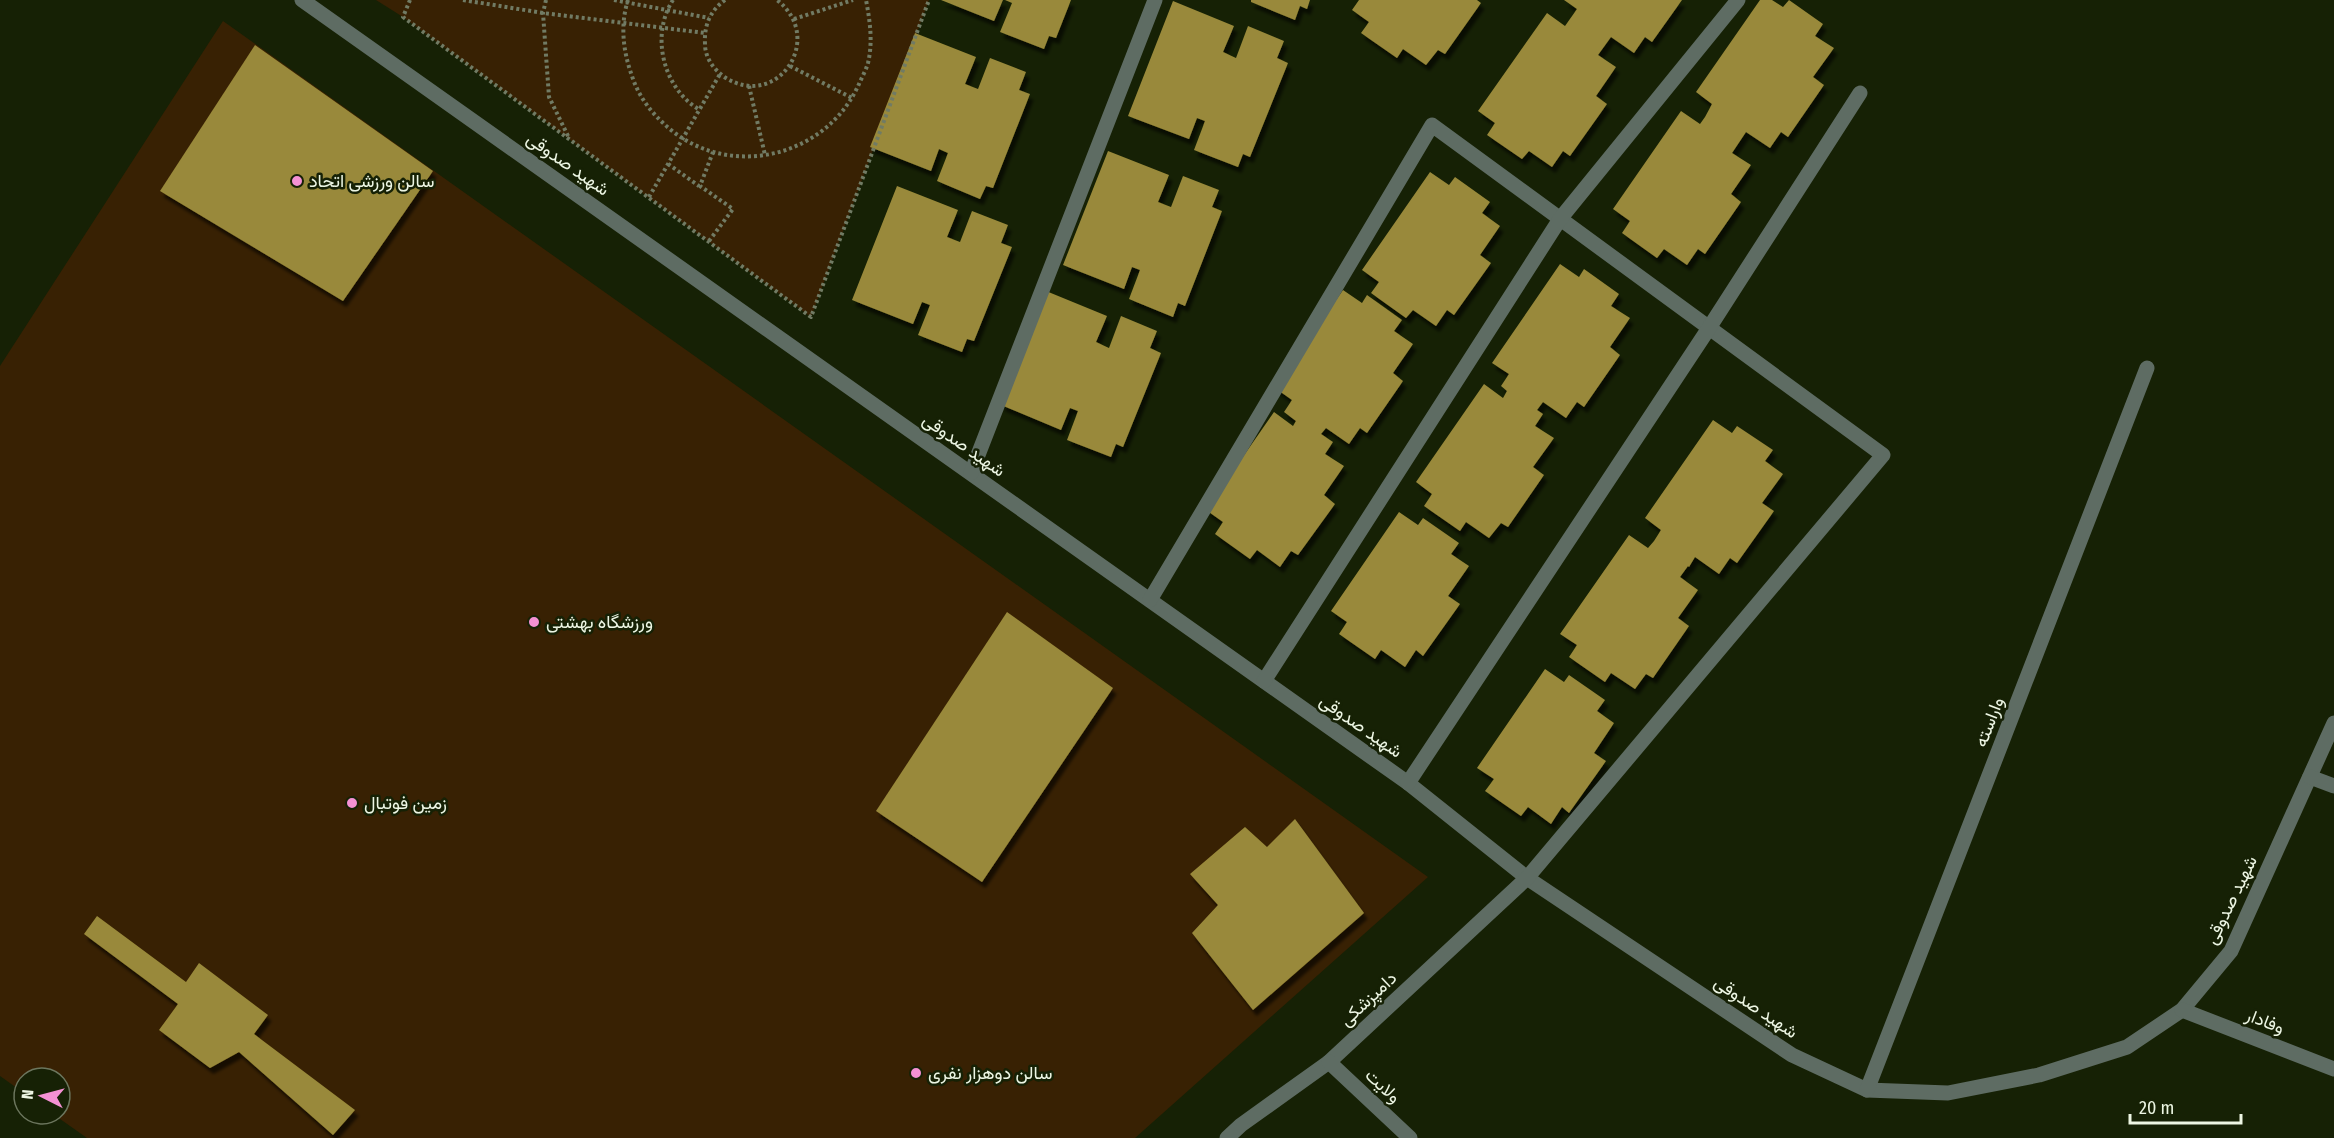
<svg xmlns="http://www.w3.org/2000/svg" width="2334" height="1138" font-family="'Fira Sans Condensed',Vazirmatn,sans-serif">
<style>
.green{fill:#382103}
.building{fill:#99893a;filter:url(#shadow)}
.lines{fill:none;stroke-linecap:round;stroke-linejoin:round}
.path{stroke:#717b64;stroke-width:4;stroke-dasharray:3 3;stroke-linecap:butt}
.street{stroke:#5e6c63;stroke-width:15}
.poi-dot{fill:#f491d4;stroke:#162105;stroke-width:2}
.labels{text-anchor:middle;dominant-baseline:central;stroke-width:5;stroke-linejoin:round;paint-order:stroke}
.street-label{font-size:18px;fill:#edf6e4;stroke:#162105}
.poi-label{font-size:18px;fill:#edf6e4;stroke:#162105;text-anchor:start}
</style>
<defs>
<filter id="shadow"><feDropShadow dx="3.5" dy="6" stdDeviation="1.5" flood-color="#0009"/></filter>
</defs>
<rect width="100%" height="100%" fill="#162105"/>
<g class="green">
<polygon points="376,0 929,0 811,317 403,17"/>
<polygon points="223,21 1428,877 1135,1138 87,1138 53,1114 60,1114 60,1078 24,1078 24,1093 0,1076 0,366"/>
</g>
<g class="building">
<polygon points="941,0 1003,0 994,21"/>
<polygon points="1005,0 1071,0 1056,38 1049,36 1044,49 1000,32 1012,3"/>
<polygon points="1251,0 1310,0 1307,9 1300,6 1295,20 1251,2"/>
<polygon points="1359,0 1477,0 1481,3 1445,54 1438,50 1426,65 1403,49 1397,58 1361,33 1369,22 1352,10"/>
<polygon points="1564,0 1682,0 1652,42 1645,37 1634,53 1611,37 1598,55 1616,67 1596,96 1607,104 1570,156 1563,151 1552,167 1529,151 1522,159 1487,135 1495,123 1478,111 1547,13 1565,26 1577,9"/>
<polygon points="1760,0 1772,0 1783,7 1789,0 1823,24 1815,36 1834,48 1813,77 1824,85 1788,137 1781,132 1770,148 1746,132 1732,153 1751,165 1731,194 1741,202 1705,254 1698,249 1687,265 1664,249 1657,258 1622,233 1630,221 1613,209 1681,111 1700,124 1705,117 1712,104 1696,92"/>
<polygon points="1173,1 1234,26 1223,52 1236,58 1248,26 1284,41 1277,58 1288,63 1250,157 1243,154 1238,167 1194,150 1205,121 1197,118 1189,139 1128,116"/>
<polygon points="915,33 976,57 965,84 978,89 990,58 1026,72 1019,90 1030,94 993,188 986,186 980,199 937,181 948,153 939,149 931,171 870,147"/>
<polygon points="255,45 433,171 343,301 160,191"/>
<polygon points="1108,151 1169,175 1158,202 1171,207 1183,176 1219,190 1212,207 1222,211 1185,306 1178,303 1173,317 1129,299 1140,270 1132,267 1124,289 1063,265"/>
<polygon points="1430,172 1449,185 1455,177 1490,202 1482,213 1500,226 1480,255 1491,263 1454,315 1447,310 1436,326 1413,310 1406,318 1371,293 1379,282 1362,270"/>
<polygon points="897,186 958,210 947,237 960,242 972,211 1008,225 1001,243 1012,247 974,341 967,339 962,352 918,335 930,305 922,302 913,324 852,300"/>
<polygon points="1560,264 1579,277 1584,269 1619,294 1611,306 1630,318 1610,347 1620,355 1584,407 1577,402 1566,418 1543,402 1537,410 1543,414 1535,426 1554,438 1533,467 1544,475 1508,527 1501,523 1489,538 1466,522 1460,531 1424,506 1432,494 1416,482 1484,384 1503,398 1507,391 1501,386 1509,374 1492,363"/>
<polygon points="1343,290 1362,303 1367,295 1402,320 1394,331 1413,344 1393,373 1403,381 1367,433 1360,428 1349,444 1326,428 1321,434 1333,442 1325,454 1344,466 1324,495 1335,504 1298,555 1291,551 1280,567 1257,550 1250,559 1215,534 1223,522 1206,510 1274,412 1293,426 1296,421 1284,412 1292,400 1275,388"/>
<polygon points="1046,291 1107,316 1096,342 1109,348 1121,316 1157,331 1150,348 1161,353 1123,447 1116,444 1111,457 1067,440 1078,411 1070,408 1061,430 1001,405"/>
<polygon points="1713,420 1732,433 1737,426 1773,450 1765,461 1783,474 1762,503 1774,511 1737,563 1730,558 1719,574 1695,557 1689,567 1688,566 1680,577 1698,590 1678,618 1689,626 1653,678 1646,674 1635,689 1611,673 1605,682 1569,657 1577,645 1560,634 1629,535 1648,548 1654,541 1661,530 1645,518"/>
<polygon points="1399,512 1418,525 1423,518 1459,543 1451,554 1469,566 1448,596 1460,604 1423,656 1416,650 1405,667 1381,650 1375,659 1339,634 1347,622 1331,611"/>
<polygon points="1007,612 1113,688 982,882 876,811"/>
<polygon points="1545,669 1564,682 1569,675 1605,700 1597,711 1614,723 1594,753 1606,761 1569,813 1562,807 1551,824 1528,807 1521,816 1485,791 1494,779 1477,768"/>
<polygon points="1295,819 1364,913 1253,1010 1192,933 1218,905 1190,874 1245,827 1267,847"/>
<polygon points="97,916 186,982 199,963 268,1015 254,1034 355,1110 333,1135 239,1052 210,1068 159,1030 178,1004 84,934"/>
</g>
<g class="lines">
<g class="path">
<polyline points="410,0 403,17 811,317 929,0"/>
<polyline points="463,0 543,13 705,33"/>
<polyline points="546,0 543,13 549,97 569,138"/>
<polyline points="614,0 709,18"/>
<path d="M 628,0 C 620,25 623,51 632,76 C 639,98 653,115 671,130 C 733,180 827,156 859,84 C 862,77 866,70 868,63 C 873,42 870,21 866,0"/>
<path d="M 673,0 C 650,35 663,89 700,110"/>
<path d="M 725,0 C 710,11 704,25 705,44 C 705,58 714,70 726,78 C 778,110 826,38 777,0"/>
<polyline points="794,19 853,0"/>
<polyline points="790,66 852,98"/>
<polyline points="749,86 765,155"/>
<polyline points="668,164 699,186"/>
<polyline points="649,197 720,74"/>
<polyline points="709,241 733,209 700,186 713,152"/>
</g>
<g class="street">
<polyline points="302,0 1408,783 1527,878 1792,1055 1867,1090 1948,1093 2039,1075 2127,1047 2182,1010 2231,951 2334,723"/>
<polyline points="971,473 1155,0"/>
<polyline points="1150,600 1432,125 1883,455 1527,878 1329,1062 1241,1125 1227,1138"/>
<polyline points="1264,681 1560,219 1738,0"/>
<polyline points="2310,777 2334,786"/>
<polyline points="1408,783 1709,328 1860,93"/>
<polyline points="2182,1010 2334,1069"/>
<polyline points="1329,1062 1410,1138"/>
<polyline points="1867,1090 2147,368"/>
</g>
</g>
<g class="poi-dot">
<circle cx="297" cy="181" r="6"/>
<circle cx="534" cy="622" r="6"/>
<circle cx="352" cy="803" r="6"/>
<circle cx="916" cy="1073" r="6"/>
</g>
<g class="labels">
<g class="street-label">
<text transform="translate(568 164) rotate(35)">شهید صدوقی</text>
<text transform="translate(964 445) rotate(35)">شهید صدوقی</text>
<text transform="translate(1989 722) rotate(-69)">واراسته</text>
<text transform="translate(1361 726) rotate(35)">شهید صدوقی</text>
<text transform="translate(2231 900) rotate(-64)">شهید صدوقی</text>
<text transform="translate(1368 999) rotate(-43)">دامپزشکی</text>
<text transform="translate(1756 1007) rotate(34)">شهید صدوقی</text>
<text transform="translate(2265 1021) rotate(21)">وفادار</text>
<text transform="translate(1383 1086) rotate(43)">ولایت</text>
</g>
<g class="poi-label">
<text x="309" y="181">سالن ورزشی اتحاد</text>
<text x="546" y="622">ورزشگاه بهشتی</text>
<text x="364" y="803">زمین فوتبال</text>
<text x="928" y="1073">سالن دوهزار نفری</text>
</g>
</g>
<g transform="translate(42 1096) rotate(276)"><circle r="28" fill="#162105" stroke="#6c765e" stroke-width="1.5"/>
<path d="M0-4.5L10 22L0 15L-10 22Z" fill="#f491d4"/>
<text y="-9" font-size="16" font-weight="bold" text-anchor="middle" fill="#edf6e4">N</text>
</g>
<path d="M2130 1114v9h111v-9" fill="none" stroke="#edf6e4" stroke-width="3"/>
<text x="2139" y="1114" font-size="18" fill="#edf6e4" stroke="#162105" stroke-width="4.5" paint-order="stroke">20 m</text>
</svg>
